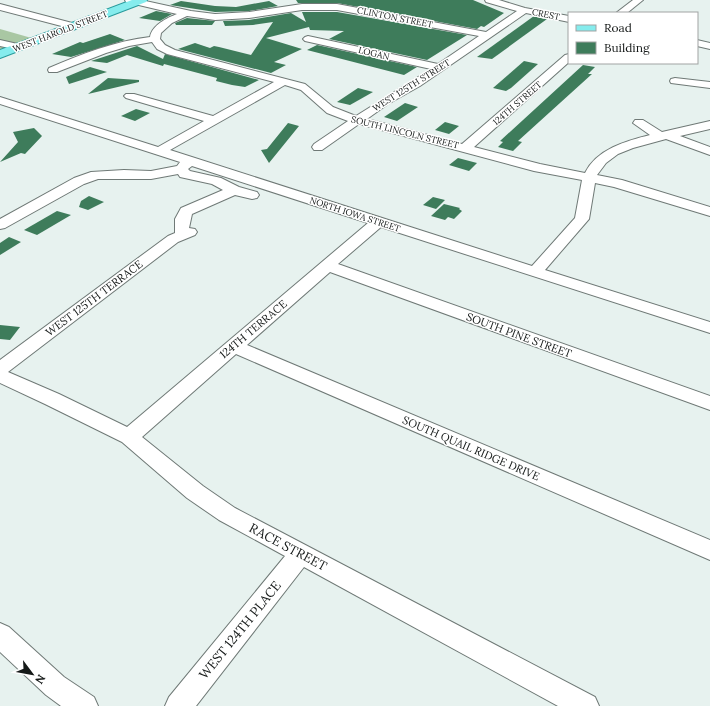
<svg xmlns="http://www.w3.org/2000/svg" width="710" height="706" font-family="Lora,serif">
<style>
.green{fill:#a9c7a3}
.building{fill:#3e7c5b}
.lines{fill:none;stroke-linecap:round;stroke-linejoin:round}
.minor-casing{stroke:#6f7976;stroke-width:2}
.major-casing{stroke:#289a9b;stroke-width:2}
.minor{fill:#fff;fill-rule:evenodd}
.major{fill:#85eced;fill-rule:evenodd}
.labels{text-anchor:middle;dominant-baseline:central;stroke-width:3;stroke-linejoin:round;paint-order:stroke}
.far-street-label{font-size:9px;fill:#151918;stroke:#fff}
.street-label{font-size:11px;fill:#151918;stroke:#fff}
.near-street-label{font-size:13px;fill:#151918;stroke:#fff}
</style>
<rect width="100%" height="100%" fill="#e7f2ef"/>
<polygon class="green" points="0,29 35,39 0,52"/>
<g class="building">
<polygon points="296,0 473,0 504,13 484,27 481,26 477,29 337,3 298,3"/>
<polygon points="181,1 215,6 236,7 269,1 278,6 249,11 215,12 170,5"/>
<polygon points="156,11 172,14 160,21 139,18"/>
<polygon points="302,12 337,12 467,35 427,60 329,39 344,31 310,30 309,27 266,38 302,49 274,62 286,65 271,73 178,49 195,43 210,48 214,46 219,47 251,55 273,22 253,25 225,26 223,21 249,20 291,13 306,22"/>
<polygon points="534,16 547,19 492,59 477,57"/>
<polygon points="187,18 215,21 212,25 176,25 175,23"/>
<polygon points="110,34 125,40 71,57 52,54 80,42 83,43"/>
<polygon points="317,45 417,67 404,75 307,50"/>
<polygon points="137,46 163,59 165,54 259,80 245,87 232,85 216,81 217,78 164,64 163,66 127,55 107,63 91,61"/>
<polygon points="524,61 538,64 511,88 506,91 493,88"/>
<polygon points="583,65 595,67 588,74 592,74 518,141 522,142 513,151 498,147 503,142 500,141"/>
<polygon points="90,67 107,72 69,84 66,77"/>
<polygon points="108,78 139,80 139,82 88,94"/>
<polygon points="358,88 373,92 350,105 337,102"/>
<polygon points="405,103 418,107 397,121 384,117"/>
<polygon points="136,109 150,113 135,121 121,116"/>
<polygon points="445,122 459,126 449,134 435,130"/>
<polygon points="288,123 299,126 269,163 261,150 267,149"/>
<polygon points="34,128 42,136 25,154 21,153 0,162 18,142 13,132"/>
<polygon points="458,158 477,163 469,171 449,165"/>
<polygon points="89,196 104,202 88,210 79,207 81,201"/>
<polygon points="433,197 445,200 436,209 423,205"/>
<polygon points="444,204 460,208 459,209 462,211 454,219 448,217 445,220 431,216"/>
<polygon points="57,211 71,215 37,235 24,230"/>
<polygon points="9,237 21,242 0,255 0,243"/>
<polygon points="0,325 20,327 10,340 0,339"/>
</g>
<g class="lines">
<defs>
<g id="minor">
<path d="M 125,0 L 141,0 L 191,11 L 215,14 L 249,12 L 302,4 L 337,4 L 486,32 L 517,11 L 486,2 L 485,0 L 499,0 L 525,8 L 569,16 L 569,22 L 526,13 L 420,86 L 388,104 L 367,119 L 462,144 L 565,55 L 569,54 L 569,62 L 474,147 L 540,164 L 585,173 C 597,149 626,141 650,135 L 633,123 L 635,120 L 643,120 L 662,132 L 710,121 L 710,129 L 680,136 L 710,147 L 710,155 L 666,139 L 633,148 L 618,154 L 606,163 L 597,175 L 622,180 L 710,207 L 710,216 L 614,187 L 595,183 L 589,219 L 545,270 L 710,322 L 710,333 L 381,227 L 338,264 L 710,396 L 710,410 L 330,272 L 247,345 L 710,540 L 710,560 L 236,354 L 142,437 L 203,486 L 235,508 L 595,697 L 599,706 L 558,706 L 304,567 L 196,706 L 165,706 L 169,697 L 285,556 L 219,520 L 187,498 L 122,442 L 45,404 L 0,383 L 0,360 L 168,236 L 175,233 L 175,219 L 181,208 L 223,190 L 212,184 L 180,177 L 178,174 L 151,179 L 98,179 L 84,184 L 5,228 L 0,229 L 0,219 L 74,178 L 91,172 L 124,170 L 151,171 L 177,166 L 180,162 L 0,104 L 0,97 L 158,147 L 204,121 L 126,98 L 124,96 L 126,94 L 134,94 L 213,116 L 274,82 L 167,54 L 157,49 L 152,42 L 129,46 L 106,53 L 57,72 L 49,72 L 48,70 L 49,68 C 82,54 115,41 150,37 C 152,25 167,18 177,14 L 126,2 ZM 302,10 L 337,10 L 479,36 L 438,64 L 308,36 L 305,37 L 303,39 L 305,41 L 431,69 L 356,116 L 333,107 L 305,84 L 175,50 L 165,45 L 160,39 L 161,33 L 172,23 L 187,16 L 215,20 L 249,18 ZM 285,85 L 301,90 L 327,113 L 348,121 L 314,144 L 312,147 L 314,150 L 322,150 L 359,124 L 534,171 L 582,180 L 575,218 L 532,266 L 170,150 ZM 192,166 L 368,223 L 127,427 L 59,394 L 8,372 L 178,242 L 195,235 L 197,232 L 195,229 L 189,228 L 192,214 L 235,195 L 252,199 L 257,198 L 259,195 L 257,192 L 239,187 L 221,178 L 190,171 L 188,169 Z"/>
<polygon points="633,0 643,0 627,13 616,13"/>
<polygon points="0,4 76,24 78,26 73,29 0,10"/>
<polygon points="0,40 22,45 23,47 18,50 0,46"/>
<polygon points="697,40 710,43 710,49 697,46"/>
<polygon points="675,78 710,82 710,88 671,83 670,81 671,79"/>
<polygon points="0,623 9,627 64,677 94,697 98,706 61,706 46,695 0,652"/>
</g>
<polygon id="major" points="132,0 147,0 146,2 0,58 0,50"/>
</defs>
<use href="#minor" class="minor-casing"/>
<use href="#major" class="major-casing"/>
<use href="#minor" class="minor"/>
<use href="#major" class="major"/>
</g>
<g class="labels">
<g class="far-street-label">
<text transform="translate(546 14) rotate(11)">CREST</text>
<text transform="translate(395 17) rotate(11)">CLINTON STREET</text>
<text transform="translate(60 31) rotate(-21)">WEST HAROLD STREET</text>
<text transform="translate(374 53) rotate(13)">LOGAN</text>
<text transform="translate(411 85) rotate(-32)">WEST 125TH STREET</text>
<text transform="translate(517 103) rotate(-41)">124TH STREET</text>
<text transform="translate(405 132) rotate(14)">SOUTH LINCOLN STREET</text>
<text transform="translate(355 214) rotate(18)">NORTH IOWA STREET</text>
</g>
<g class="street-label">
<text transform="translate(94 298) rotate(-37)">WEST 125TH TERRACE</text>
<text transform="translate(253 329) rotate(-40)">124TH TERRACE</text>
<text transform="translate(519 335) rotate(20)">SOUTH PINE STREET</text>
<text transform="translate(471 448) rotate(23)">SOUTH QUAIL RIDGE DRIVE</text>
</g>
<g class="near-street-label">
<text transform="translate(288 547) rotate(28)">RACE STREET</text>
<text transform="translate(240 630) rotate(-51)">WEST 124TH PLACE</text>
</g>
</g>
<rect x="568" y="12" width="130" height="52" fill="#ffffff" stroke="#a1a3a3"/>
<rect x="576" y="25" width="20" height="6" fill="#85eced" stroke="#a1a3a3"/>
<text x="604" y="32" font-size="12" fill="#151918">Road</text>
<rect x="576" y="42" width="20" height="12" fill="#3e7c5b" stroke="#a1a3a3"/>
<text x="604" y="52" font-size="12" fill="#151918">Building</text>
<g transform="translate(32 674) rotate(122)" stroke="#ffffff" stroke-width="3" paint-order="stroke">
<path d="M0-3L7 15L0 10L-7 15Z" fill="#151918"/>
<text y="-6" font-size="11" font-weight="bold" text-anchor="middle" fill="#151918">N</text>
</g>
</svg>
